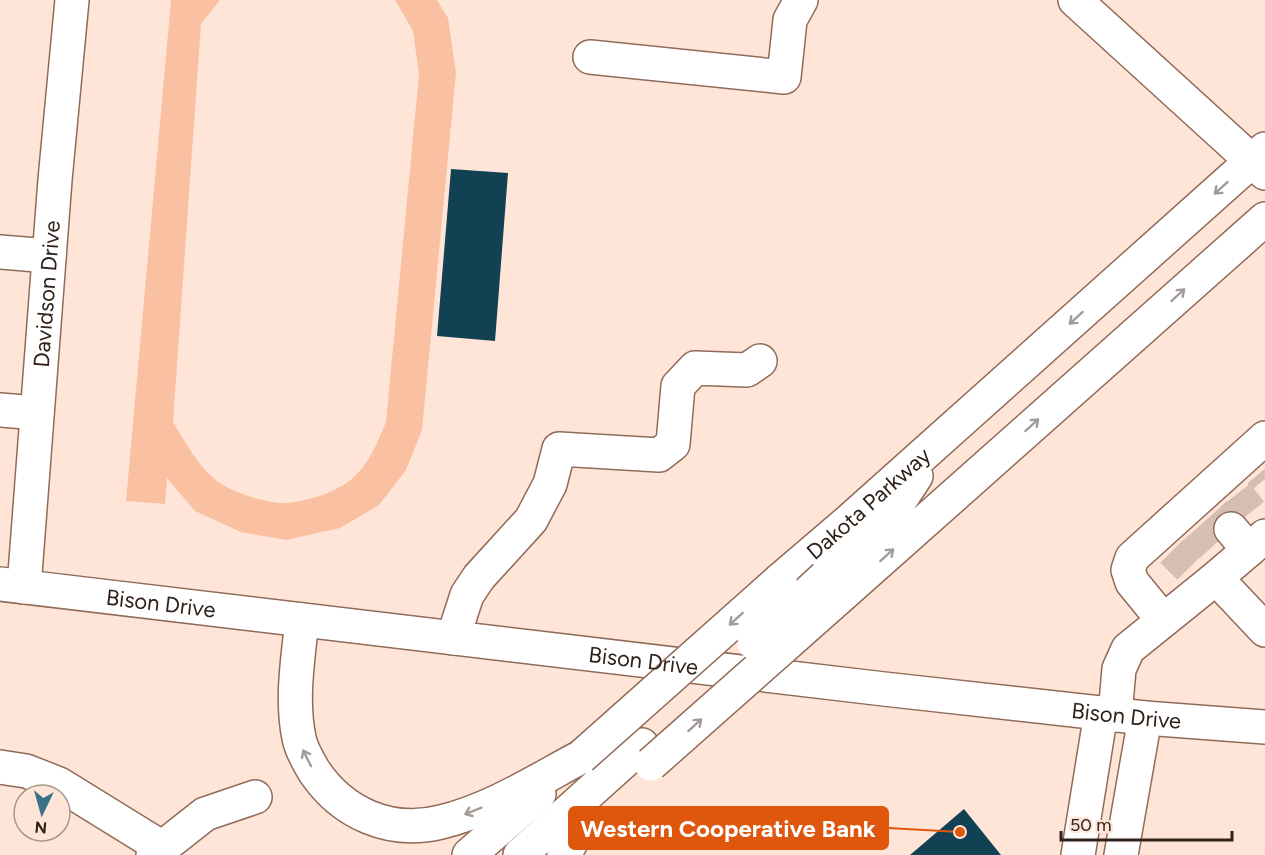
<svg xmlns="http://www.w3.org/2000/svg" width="1265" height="855" font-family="Figtree,sans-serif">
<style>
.green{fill:#fac0a2}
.building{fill:#134154}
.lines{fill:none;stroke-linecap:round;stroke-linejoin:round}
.minor-tunnel{stroke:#d6beb2;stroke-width:33;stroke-dasharray:33 16;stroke-linecap:butt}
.minor-casing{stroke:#916b58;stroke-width:36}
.highway-casing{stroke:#916b58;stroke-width:36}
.minor{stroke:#fff;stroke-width:33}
.highway{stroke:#fff;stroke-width:33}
.highway-bridge-casing{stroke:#916b58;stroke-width:36;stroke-linecap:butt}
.highway-bridge{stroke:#fff;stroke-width:33}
.oneway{stroke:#a29b98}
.labels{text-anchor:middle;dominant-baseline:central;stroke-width:6;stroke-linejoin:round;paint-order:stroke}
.street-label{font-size:22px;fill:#302119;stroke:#ffe5d8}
.leader{fill:none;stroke:#df560d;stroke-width:2}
.callout-dot{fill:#df560d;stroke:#ffe5d8;stroke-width:2}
.callout{fill:#df560d;stroke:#df560d;stroke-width:2}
.callout-label{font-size:24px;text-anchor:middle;font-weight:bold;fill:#fff}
</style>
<rect width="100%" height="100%" fill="#ffe5d8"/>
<path class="green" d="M 171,0 L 220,0 L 201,24 L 173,422 C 186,443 197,465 217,481 C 231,492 268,504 286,503 C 309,501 338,492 354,477 C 370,462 378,441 386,422 L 419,74 L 413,31 L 395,0 L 437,0 L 448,18 L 456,73 L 422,430 L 406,470 L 379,505 L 340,528 L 286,540 L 241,532 L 195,511 L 167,478 L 165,504 L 126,501 Z"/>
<g class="building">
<polygon points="451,169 508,173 495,341 437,336"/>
<polygon points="964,809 1001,855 910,855"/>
</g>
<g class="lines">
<g class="minor-tunnel">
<polyline points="1260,473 1265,479"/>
<polyline points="1237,494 1251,512"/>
<polyline points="1215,512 1231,529"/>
<polyline points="1196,529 1212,547"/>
<polyline points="1172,551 1189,568"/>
</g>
<defs>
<g id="minor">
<polyline points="1075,0 1265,173"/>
<polyline points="590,57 784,77 790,20 801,0"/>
<polyline points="0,252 49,256"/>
<polyline points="0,410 37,413"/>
<polyline points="1231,529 1249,550"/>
<polyline points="1216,578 1265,536"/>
<path id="s1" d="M 0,584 L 884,689 L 1145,718 L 1265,727"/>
<path id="s2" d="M 24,587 L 55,180 L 72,0"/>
<polyline points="1163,620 1132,582 1128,570 1132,558 1265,438"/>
<polyline points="453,638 467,595 479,577 531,520 550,484 559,449 659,455 673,444 678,386 695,368 747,370 760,361"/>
<polyline points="1115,715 1119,669 1128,649 1216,578 1265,630"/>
<polyline points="0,767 26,771 59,784 161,847"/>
<polyline points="153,855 205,814 255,797"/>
<polyline points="1078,855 1101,713"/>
<polyline points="1121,855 1145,718"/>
</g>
<g id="highway">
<polyline points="825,577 885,523 916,476"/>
<path id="s3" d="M 780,580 L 849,521 L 1265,149"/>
<polyline points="843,594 1265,219"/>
<path d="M 302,620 C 298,659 291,699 299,738 C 301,749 308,761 314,771 C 342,813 390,835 441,822 C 491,810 536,781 581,757"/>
<polyline points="469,855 539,794"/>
<polyline points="520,855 642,745"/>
<polyline points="564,855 580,826"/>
</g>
</defs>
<use href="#minor" class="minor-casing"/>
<use href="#highway" class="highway-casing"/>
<use href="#minor" class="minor"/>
<use href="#highway" class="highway"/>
<defs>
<g id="highway-bridge">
<polyline points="754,643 825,577"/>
<polyline points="581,757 780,580"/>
<polyline points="651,764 843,594"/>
</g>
</defs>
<use href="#highway-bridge" class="highway-bridge-casing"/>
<use href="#highway-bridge" class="highway-bridge"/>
</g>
<defs><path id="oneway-shaft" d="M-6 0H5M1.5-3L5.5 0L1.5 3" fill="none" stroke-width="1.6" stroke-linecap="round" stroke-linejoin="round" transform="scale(1.5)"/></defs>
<g class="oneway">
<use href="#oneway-shaft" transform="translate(1221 188) rotate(138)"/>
<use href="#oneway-shaft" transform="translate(1178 295) rotate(-42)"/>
<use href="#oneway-shaft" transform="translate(1076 318) rotate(138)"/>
<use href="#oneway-shaft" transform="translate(1032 425) rotate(-42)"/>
<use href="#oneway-shaft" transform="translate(887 555) rotate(-42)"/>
<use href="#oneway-shaft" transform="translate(736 619) rotate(138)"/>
<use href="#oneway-shaft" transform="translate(695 725) rotate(-42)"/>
<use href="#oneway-shaft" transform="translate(307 758) rotate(-116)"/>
<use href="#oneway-shaft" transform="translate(473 811) rotate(158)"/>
</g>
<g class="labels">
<g class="street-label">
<text stroke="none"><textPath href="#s2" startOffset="294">Davidson Drive</textPath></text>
<text stroke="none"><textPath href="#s3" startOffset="117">Dakota Parkway</textPath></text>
<text stroke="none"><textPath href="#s1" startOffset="162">Bison Drive</textPath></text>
<text stroke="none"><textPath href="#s1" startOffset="648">Bison Drive</textPath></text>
<text stroke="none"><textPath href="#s1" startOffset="1134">Bison Drive</textPath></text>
</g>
</g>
<path class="leader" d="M960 832L888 828"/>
<circle class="callout-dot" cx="960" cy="832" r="6"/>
<rect class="callout" x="569" y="807" width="319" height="42" rx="6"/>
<g class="callout-label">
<text x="728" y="837">Western Cooperative Bank</text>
</g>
<g transform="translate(42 813) rotate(185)"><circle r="28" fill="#ffe5d8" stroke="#ac978c" stroke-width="1.5"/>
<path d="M0-4.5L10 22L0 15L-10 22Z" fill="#38728b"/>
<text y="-9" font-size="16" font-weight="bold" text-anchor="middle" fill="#302119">N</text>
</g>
<path d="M1061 831v9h171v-9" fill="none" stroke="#302119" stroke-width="3"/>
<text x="1070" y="831" font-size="18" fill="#302119" stroke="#ffe5d8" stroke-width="4.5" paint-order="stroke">50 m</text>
</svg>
